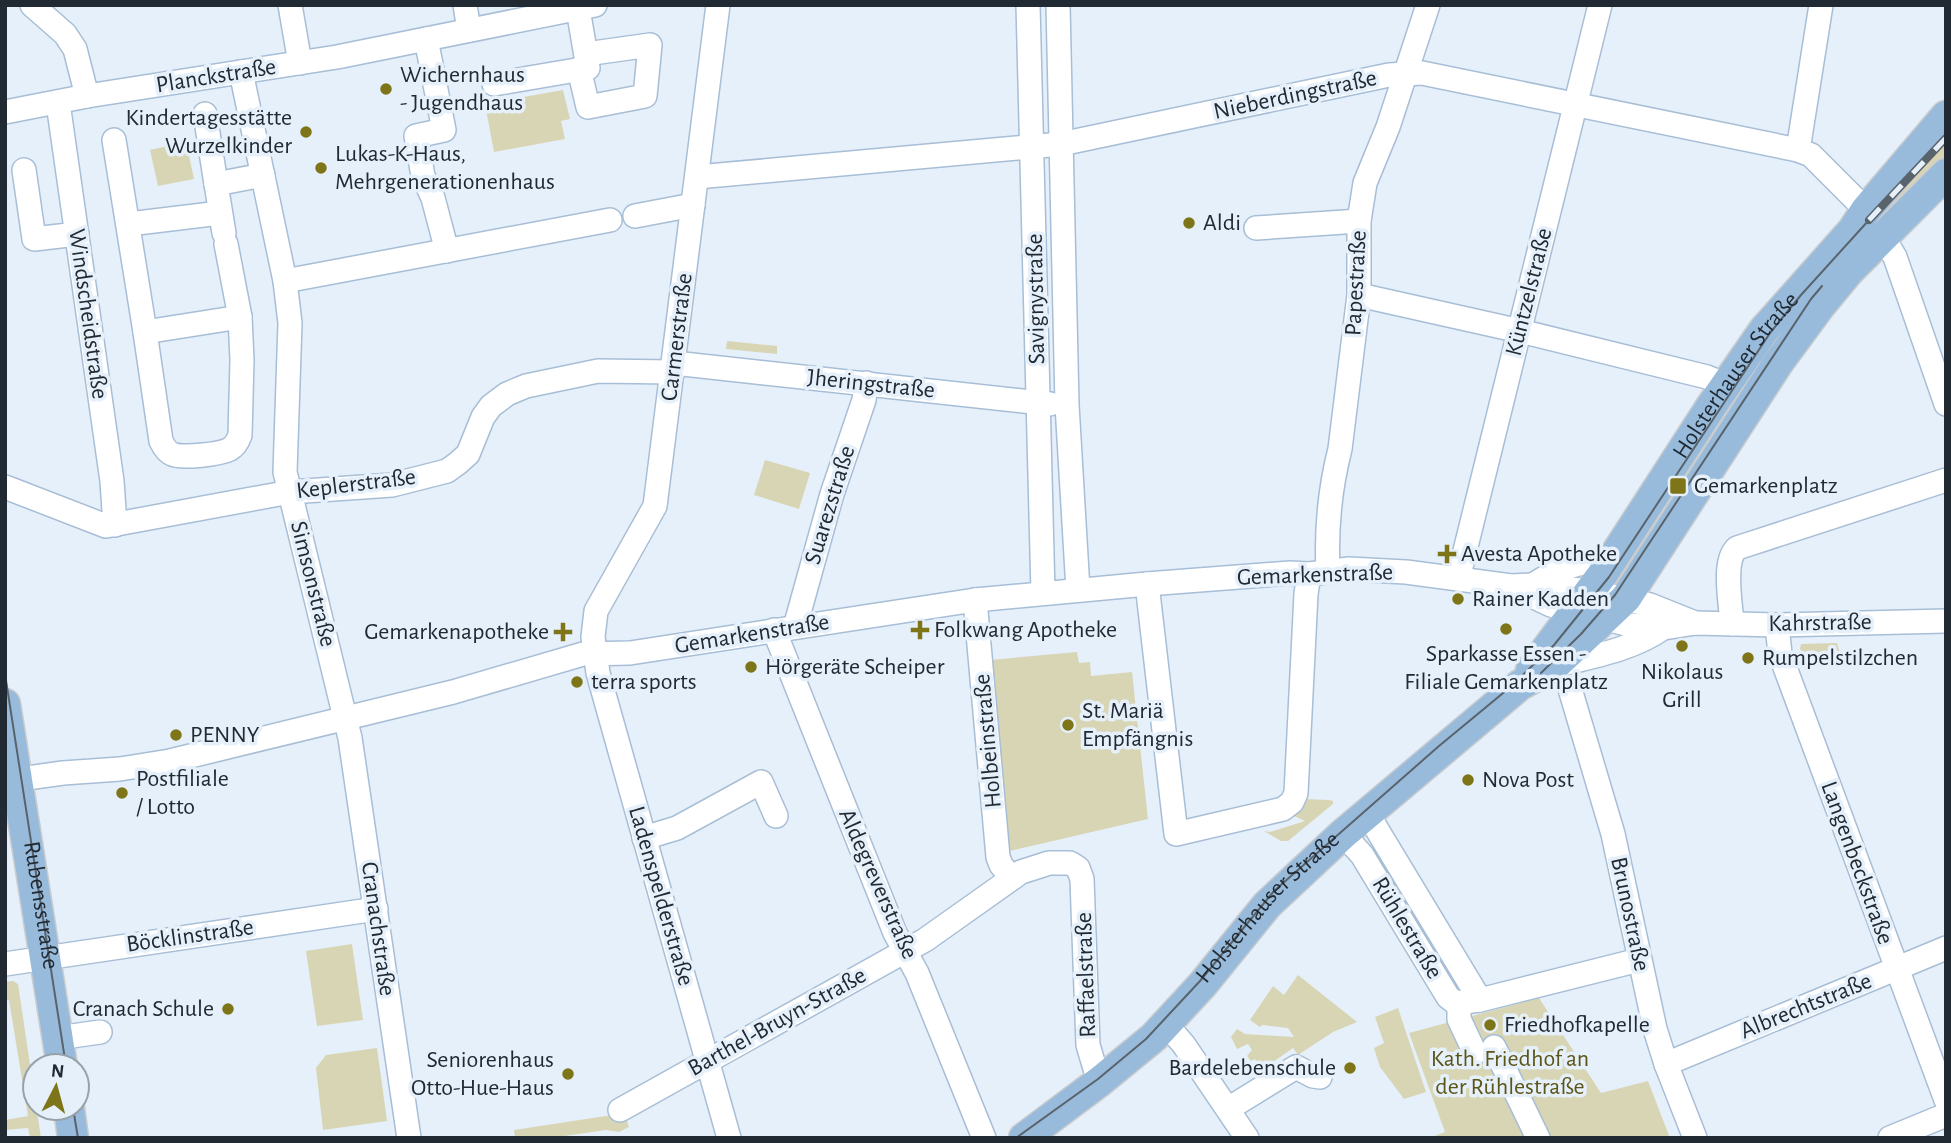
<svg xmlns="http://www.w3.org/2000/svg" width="1951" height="1143" font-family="'Alegreya Sans',sans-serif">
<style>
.green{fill:#d8d5b5}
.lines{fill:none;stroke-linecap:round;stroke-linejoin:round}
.minor-casing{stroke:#a7bed6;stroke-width:26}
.major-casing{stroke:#caccce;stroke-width:33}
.minor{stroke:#fff;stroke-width:23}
.major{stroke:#98bbdc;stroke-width:30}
.tram{stroke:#59636c;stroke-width:2}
.rail-casing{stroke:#59636c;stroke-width:8}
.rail{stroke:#e6f0fa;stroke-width:5;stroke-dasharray:16;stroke-linecap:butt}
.poi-dot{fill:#7e7518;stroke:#e6f0fa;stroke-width:2.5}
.labels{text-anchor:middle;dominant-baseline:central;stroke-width:7;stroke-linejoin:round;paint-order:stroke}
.poi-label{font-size:24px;fill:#212a33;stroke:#e6f0fa;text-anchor:start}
.street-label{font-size:24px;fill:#212a33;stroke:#e6f0fa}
.park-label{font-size:24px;fill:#5b5517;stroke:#e6f0fa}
</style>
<rect width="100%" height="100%" fill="#e6f0fa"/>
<g class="green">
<polygon points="563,90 570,119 561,121 565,139 494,152 485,104"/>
<polygon points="1946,134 1946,161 1837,262"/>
<polygon points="186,142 194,179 158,186 150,150"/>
<polygon points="727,341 777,346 777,354 726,349"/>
<polygon points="765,460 810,473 799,509 754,495"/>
<polygon points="1837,643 1842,660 1808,665 1800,649 1801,644"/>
<polygon points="1077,652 1079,663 1090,662 1091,676 1132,672 1148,819 1009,851 990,660"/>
<polygon points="1303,799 1329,800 1333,801 1333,804 1288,841 1281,841 1264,831 1270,832 1305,821 1294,816 1301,807"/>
<polygon points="352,944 363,1020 317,1026 306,951"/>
<polygon points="1298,975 1357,1022 1333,1032 1298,1055 1293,1048 1262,1070 1255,1059 1251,1061 1247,1056 1252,1050 1248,1044 1237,1049 1231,1037 1237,1029 1245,1034 1294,1037 1288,1028 1262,1025 1260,1027 1250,1020 1273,986 1284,995"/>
<polygon points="13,981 18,984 41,1138 30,1138 28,1128 5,1130 5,1120 28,1116 9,1000 5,1000 5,982"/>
<polygon points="1539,998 1601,1093 1648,1081 1670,1138 1429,1138 1445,1132 1409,1033"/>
<polygon points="1398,1008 1426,1092 1404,1099 1380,1067 1374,1048 1384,1043 1375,1017"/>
<polygon points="377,1048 387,1121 323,1130 316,1068 326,1055"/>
<polygon points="619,1114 625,1115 629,1127 619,1132 606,1130 551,1138 515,1138 514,1130"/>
</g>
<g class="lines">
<defs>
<g id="minor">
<polyline points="32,5 65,34 75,49 87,96"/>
<polyline points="290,5 300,63"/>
<polyline points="465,5 469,30"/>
<polyline points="718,5 655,506 596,611 593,637 598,673 729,1138"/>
<polyline points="1028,5 1043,593"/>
<polyline points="1058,5 1067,405 1078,590"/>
<polyline points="426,39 444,130 416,136 423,176 433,198 447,251"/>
<polyline points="579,69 588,107 645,96 650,45 586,54"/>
<polyline points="241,72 285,281 290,323 285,472 350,738 409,1138"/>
<polyline points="494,84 588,68 578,9"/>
<polyline points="58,103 112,481 115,525"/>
<polyline points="5,112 87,96 337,57 595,5"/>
<polyline points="205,114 216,184"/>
<polyline points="114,140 145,332 240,317 226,244"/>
<polyline points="1798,150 1821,5"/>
<polyline points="24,170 34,239 77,234"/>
<polyline points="697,177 1061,144 1389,75 1422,73 1798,150 1811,155 1866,210"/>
<polyline points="635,216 693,205"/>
<polyline points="129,224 220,213"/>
<polyline points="1256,228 1359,221"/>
<polyline points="224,233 216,184 263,175"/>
<polyline points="1883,237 1895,257 1946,404"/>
<polyline points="285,281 610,220"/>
<polyline points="1359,295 1520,331 1707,377 1726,385"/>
<path d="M 145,332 L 161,441 C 164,447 167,452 172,454 C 181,459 221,454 230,449 C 235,446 238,441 240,435 L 242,360 L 240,317"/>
<polyline points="674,363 1050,404"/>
<polyline points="5,487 106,526 290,492 392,485 447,471 458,463 468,454 483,417 491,406 507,394 526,386 598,371 673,372"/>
<path d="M 1328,571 C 1326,530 1330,488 1340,449 L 1359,295 L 1359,221 L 1365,183 L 1388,127 L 1428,5"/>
<polyline points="1458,579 1600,5"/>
<polyline points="1147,584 1176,834 1283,809 1292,802 1296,793 1306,594 1309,574"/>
<path d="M 1533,585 C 1558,568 1584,561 1614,557"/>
<polyline points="1515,588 1551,605 1630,625 1664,628 1695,623 1777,625 1946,621"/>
<polyline points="975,600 998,857 1001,865 1011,877"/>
<path d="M 1732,624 C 1731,604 1722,561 1737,548 L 1946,480"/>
<polyline points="1777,625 1780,654 1946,1100"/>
<polyline points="795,627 832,494 864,400 866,383"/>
<polyline points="774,630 895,933 917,973 984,1138"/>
<path d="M 1554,666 C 1590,657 1632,650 1663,628"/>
<polyline points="1570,689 1613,834 1655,1029 1666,1064 1695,1138"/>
<polyline points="5,781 63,773 120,769 170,761 453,692 583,654 630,653 975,600 1147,584 1290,573 1309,574 1349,569 1406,572 1511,586 1533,585 1590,591 1650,605 1695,623"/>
<polyline points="1343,834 1362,855 1448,997 1456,1003 1480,1000 1367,813"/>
<polyline points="644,838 677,828 761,782 776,816"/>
<polyline points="5,964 376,909"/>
<polyline points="1480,1000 1639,960"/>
<polyline points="1459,1003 1459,1019 1475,1053"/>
<polyline points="1166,1024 1184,1045 1247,1138"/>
<polyline points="58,1038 100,1032"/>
<polyline points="1494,1047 1538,1138"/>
<polyline points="1666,1064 1946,948"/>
<polyline points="1228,1109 1296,1067 1313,1076 1320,1077"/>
<polyline points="620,1110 925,940 1021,872 1049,863 1070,863 1078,868 1082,879 1088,1045 1099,1082"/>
<polyline points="1890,1138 1946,1115"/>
</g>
<g id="major">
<path id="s1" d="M 1531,670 L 1602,575 L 1712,405 L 1764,330 L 1853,230 L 1866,210 L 1946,116"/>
<polyline points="5,704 62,1066"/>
<polyline points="69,1108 73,1138"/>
<polyline points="1024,1138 1099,1082 1154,1037 1203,984 1267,905 1343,834 1520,685 1554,666 1626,598 1778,363 1820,306 1849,271 1946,174"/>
</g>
</defs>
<use href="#minor" class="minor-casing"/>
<use href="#major" class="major-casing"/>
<use href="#minor" class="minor"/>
<use href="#major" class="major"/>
<g class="tram">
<polyline points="1541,673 1581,634 1615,595 1811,299 1822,286"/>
<path id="s2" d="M 5,674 L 66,1066"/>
<polyline points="73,1108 78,1138"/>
<path id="s3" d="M 1016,1138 L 1098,1079 L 1146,1039 L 1200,981 L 1274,891 L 1439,746 L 1508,689 L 1554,645 L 1609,577 L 1770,333 L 1801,295 L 1869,220"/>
</g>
<defs>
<polyline id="rail" points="1869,220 1946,138"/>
</defs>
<use href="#rail" class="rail-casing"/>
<use href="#rail" class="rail"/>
</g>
<g class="poi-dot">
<circle cx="386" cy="89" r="7"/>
<circle cx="306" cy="132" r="7"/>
<circle cx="321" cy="168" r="7"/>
<circle cx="1189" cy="223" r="7"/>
<rect x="1669" y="477" width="18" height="18" rx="3.5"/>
<path d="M1443.5 543.5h7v7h7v7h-7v7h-7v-7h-7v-7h7z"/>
<circle cx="1458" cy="599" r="7"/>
<circle cx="1506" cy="629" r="7"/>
<path d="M916.5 619.5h7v7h7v7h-7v7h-7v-7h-7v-7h7z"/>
<path d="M559.5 621.5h7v7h7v7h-7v7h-7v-7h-7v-7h7z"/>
<circle cx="1682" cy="646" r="7"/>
<circle cx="1748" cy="658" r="7"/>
<circle cx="751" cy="667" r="7"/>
<circle cx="577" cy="682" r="7"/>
<circle cx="1068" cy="725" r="7"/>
<circle cx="176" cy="735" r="7"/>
<circle cx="1468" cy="780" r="7"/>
<circle cx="122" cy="793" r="7"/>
<circle cx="228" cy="1009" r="7"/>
<circle cx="1490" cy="1025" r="7"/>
<circle cx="1350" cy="1068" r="7"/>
<circle cx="568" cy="1074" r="7"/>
</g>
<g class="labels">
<g class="poi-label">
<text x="400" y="75">Wichernhaus<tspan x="400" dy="28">- Jugendhaus</tspan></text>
<text x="292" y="118" text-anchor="end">Kindertagesstätte<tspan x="292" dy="28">Wurzelkinder</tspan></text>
<text x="335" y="154">Lukas-K-Haus,<tspan x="335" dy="28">Mehrgenerationenhaus</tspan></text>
<text x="1203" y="223">Aldi</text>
<text x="1694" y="486">Gemarkenplatz</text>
<text x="1461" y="554">Avesta Apotheke</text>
<text x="1472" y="599">Rainer Kadden</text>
<text x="934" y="630">Folkwang Apotheke</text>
<text x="549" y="632" text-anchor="end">Gemarkenapotheke</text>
<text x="1506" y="654" text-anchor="middle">Sparkasse Essen -<tspan x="1506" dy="28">Filiale Gemarkenplatz</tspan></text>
<text x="1762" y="658">Rumpelstilzchen</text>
<text x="765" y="667">Hörgeräte Scheiper</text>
<text x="1682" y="672" text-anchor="middle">Nikolaus<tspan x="1682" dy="28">Grill</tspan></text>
<text x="591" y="682">terra sports</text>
<text x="1082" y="711">St. Mariä<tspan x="1082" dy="28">Empfängnis</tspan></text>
<text x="190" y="735">PENNY</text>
<text x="136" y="779">Postfiliale<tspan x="136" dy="28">/ Lotto</tspan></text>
<text x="1482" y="780">Nova Post</text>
<text x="214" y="1009" text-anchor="end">Cranach Schule</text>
<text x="1504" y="1025">Friedhofkapelle</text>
<text x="554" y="1060" text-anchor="end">Seniorenhaus<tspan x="554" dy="28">Otto-Hue-Haus</tspan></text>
<text x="1336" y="1068" text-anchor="end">Bardelebenschule</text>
</g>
<g class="street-label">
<text transform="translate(216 76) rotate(-9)">Planckstraße</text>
<text transform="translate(1295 95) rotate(-12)">Nieberdingstraße</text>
<text transform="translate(1356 283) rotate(-87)">Papestraße</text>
<text transform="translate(1529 292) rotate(-76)">Küntzelstraße</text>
<text transform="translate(1036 299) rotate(-91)">Savignystraße</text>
<text transform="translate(88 314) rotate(82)">Windscheidstraße</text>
<text transform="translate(677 337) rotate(-83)">Carmerstraße</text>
<text stroke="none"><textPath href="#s1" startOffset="359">Holsterhauser Straße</textPath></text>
<text transform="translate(871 384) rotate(6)">Jheringstraße</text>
<text transform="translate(356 484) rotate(-7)">Keplerstraße</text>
<text transform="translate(830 505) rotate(-73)">Suarezstraße</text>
<text transform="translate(1315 575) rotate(-2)">Gemarkenstraße</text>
<text transform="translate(313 584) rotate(76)">Simsonstraße</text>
<text transform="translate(1820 623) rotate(-1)">Kahrstraße</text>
<text transform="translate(752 634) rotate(-9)">Gemarkenstraße</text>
<text transform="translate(988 741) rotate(-95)">Holbeinstraße</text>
<text transform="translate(1857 863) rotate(70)">Langenbeckstraße</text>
<text transform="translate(878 884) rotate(66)">Aldegreverstraße</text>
<text transform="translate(661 896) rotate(74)">Ladenspelderstraße</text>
<text stroke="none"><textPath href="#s2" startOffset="234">Rubensstraße</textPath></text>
<text stroke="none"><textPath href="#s3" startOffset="343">Holsterhauser Straße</textPath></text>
<text transform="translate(1630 914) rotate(78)">Brunostraße</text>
<text transform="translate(1407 928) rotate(59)">Rühlestraße</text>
<text transform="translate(378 929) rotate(82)">Cranachstraße</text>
<text transform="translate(190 936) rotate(-8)">Böcklinstraße</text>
<text transform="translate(1086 975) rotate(-92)">Raffaelstraße</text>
<text transform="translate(1806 1006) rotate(-22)">Albrechtstraße</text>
<text transform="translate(777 1022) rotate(-29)">Barthel-Bruyn-Straße</text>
</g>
<g class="park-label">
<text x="1510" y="1059">Kath. Friedhof an<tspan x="1510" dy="28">der Rühlestraße</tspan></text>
</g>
</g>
<rect width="1951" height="1143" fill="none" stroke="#212a33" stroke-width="14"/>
<g transform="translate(56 1087) rotate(6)"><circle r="33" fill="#e6f0fa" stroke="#97a1aa" stroke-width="2"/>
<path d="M0-5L12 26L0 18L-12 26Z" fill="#7e7518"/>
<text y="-10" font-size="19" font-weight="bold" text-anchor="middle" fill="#212a33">N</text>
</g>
</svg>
